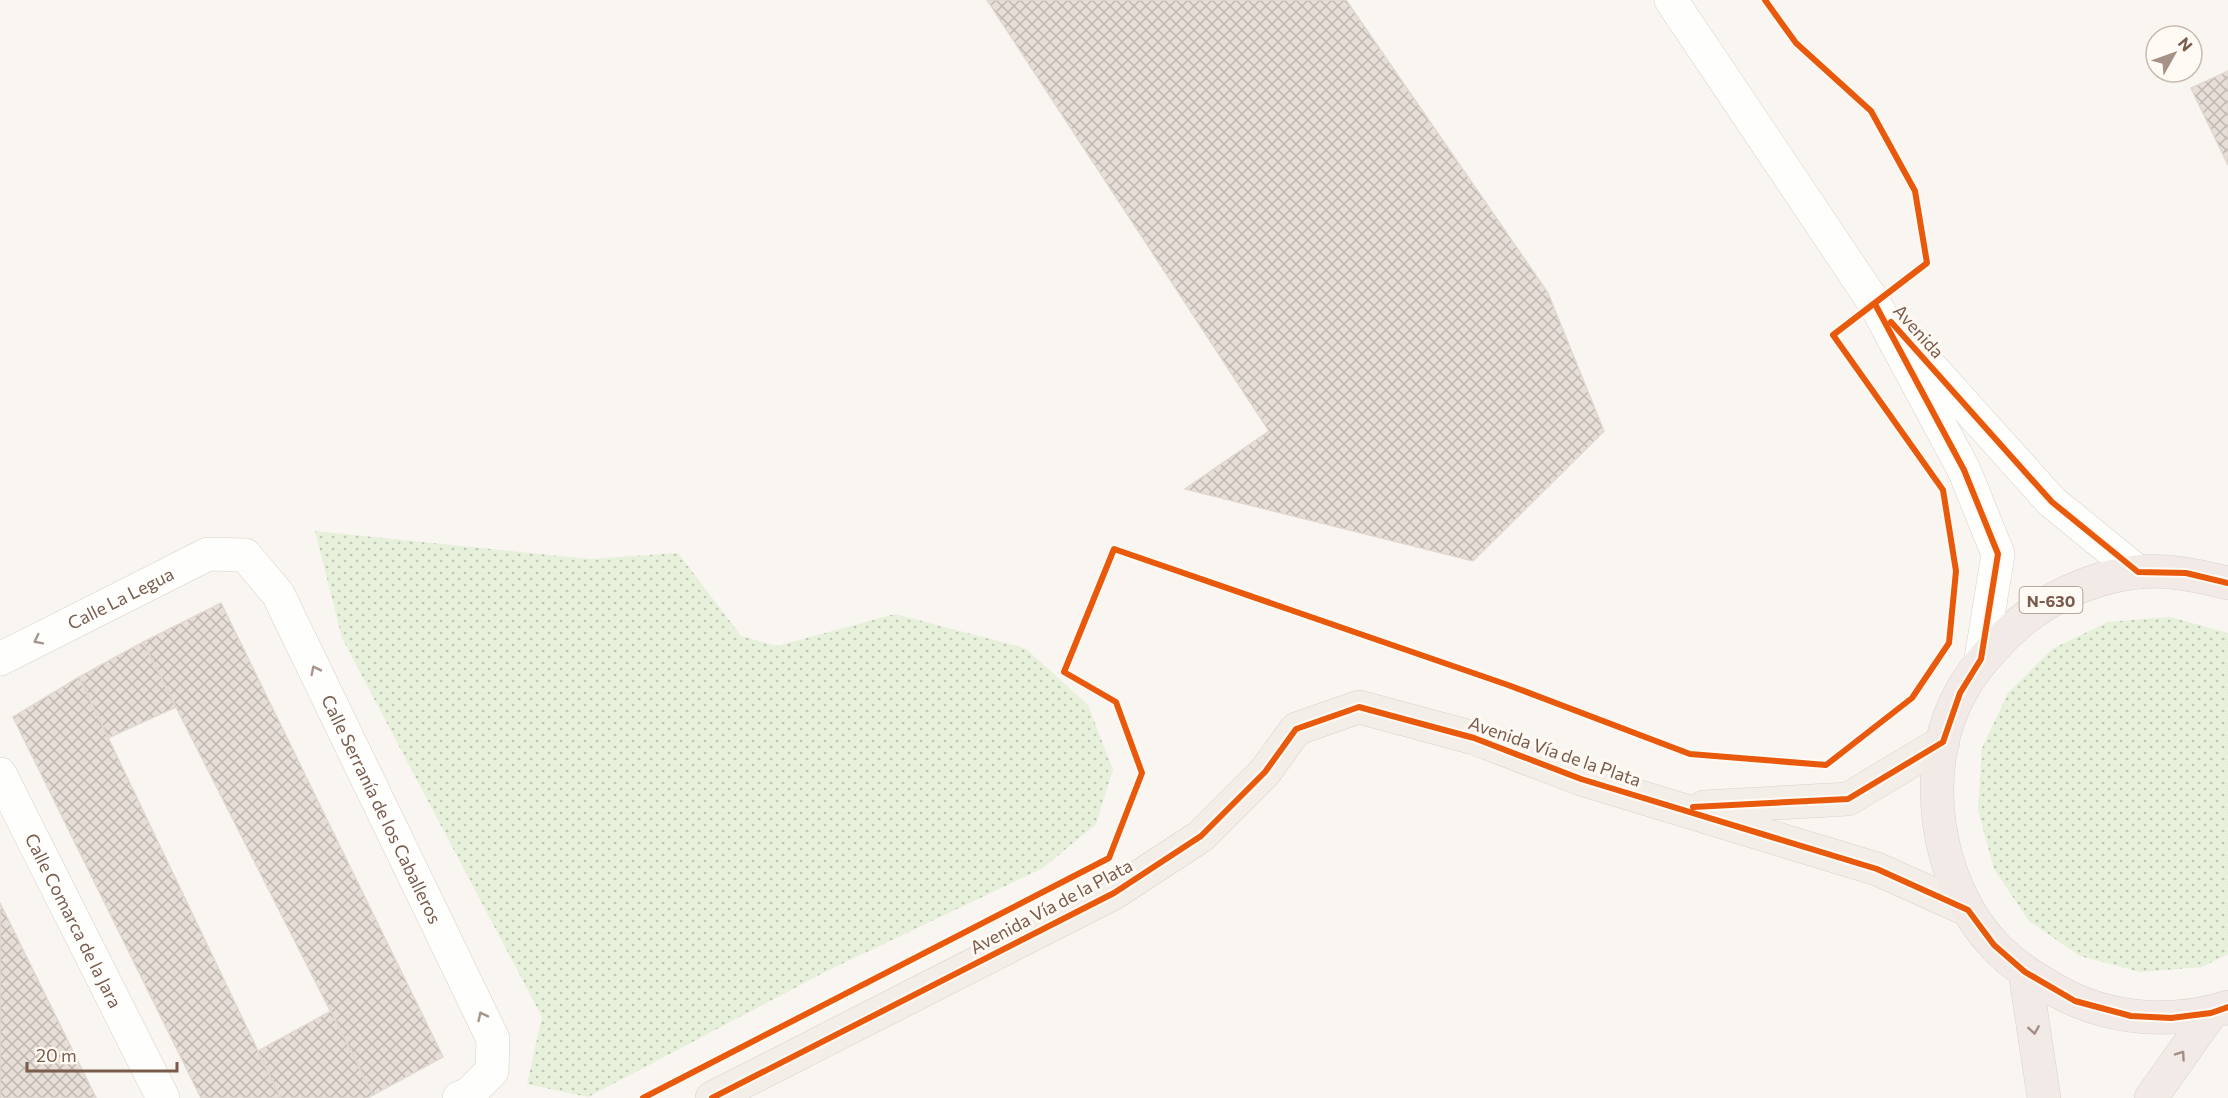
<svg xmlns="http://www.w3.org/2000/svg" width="2228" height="1098" font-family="Commissioner,sans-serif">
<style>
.green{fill:url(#green-dots)}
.building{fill:url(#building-cross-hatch);stroke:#e2d8d2;stroke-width:1.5}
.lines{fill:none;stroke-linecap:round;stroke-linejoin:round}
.street-casing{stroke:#d7d1cb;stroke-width:34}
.secondary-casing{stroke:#d9d2cb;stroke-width:34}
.primary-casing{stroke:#dad1cc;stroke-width:34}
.highway-casing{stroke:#dad1cc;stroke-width:34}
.path{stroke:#dcd5d0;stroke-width:4;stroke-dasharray:1.5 4.5;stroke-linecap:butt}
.street{stroke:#fefefd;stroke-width:33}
.secondary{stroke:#fefefd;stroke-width:33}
.primary{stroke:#f3eee8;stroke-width:33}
.highway{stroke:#f2eae7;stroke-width:33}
.cycleway-casing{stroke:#fffaf3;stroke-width:10}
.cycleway{stroke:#e8590c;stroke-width:6}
.oneway{stroke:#a8958b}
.oneway2{stroke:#a48e83}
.labels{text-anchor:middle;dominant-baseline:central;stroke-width:6;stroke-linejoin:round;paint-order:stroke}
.shield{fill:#fffaf3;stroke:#a28b7f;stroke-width:1.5}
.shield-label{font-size:16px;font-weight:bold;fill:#7a5c4d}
.street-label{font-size:18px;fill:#7a5c4d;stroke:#fffaf3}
</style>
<defs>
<pattern id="green-dots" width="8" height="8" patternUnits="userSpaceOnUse" patternTransform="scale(1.5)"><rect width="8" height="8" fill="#e7f0db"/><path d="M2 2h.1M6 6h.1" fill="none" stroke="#c0c6b4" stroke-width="1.8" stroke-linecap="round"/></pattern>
<pattern id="building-cross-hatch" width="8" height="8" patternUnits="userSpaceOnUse" patternTransform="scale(1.5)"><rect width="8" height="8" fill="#e6ded7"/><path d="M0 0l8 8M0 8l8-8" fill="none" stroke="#bfb7b1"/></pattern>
</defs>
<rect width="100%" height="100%" fill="#f9f5f0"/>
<g class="green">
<polygon points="315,531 589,559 678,553 741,636 777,646 895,614 1025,648 1088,705 1113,770 1096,824 1043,868 829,970 588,1097 527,1084 542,1017 342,638"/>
<polygon points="2170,617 2228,633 2228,954 2202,967 2140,972 2080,956 2029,921 1994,869 1978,810 1982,748 2008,693 2052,649 2108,622"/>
</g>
<g class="building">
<polygon points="987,0 1346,0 1548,293 1604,431 1473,561 1185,489 1269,431"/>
<polygon points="2228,71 2228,165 2191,88"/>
<polygon points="221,603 443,1057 373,1095 143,642"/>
<polygon points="143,642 176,707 108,738 79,677"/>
<polygon points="79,677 258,1051 281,1098 201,1098 13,717"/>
<polygon points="0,903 96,1098 0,1098"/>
<polygon points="331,1011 373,1095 367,1098 281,1098 258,1051"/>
</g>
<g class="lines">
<defs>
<g id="street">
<path id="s1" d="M 0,659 L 208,554 L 245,555 L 278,594 L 493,1039 L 492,1071 L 470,1093 L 459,1098"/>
<path id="s2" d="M 0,774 L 163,1098"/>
</g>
<g id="secondary">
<polyline points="1671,0 1875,304 1964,470 1998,554 1981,659"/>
<polyline points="1910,344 2052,502 2138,572"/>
</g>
<g id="primary">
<polyline points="1704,807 1848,799 1943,742"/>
<polyline points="712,1098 1114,893 1201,836 1265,772 1296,729 1359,707 1474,738 1581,779 1877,869 1968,910"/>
</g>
<g id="highway">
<path d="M 2228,583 C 2199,576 2169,569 2138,572 C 2089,577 2040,601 2006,635 C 1988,653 1973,670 1961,692 C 1918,768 1935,883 1995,946 C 2013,965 2034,978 2057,991 C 2108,1020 2173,1025 2228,1007"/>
<polyline points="2025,972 2044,1098"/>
<polyline points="2151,1098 2211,1013"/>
</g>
</defs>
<use href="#street" class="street-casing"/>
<use href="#secondary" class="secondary-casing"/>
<use href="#primary" class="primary-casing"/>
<use href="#highway" class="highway-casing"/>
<g class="path">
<polyline points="1833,335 1859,371"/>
<polyline points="1865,735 1907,703"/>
<polyline points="1117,838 1142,773 1116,702 1064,672 1114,549 1508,685 1690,754 1745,759"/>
<polyline points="643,1098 670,1084"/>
</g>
<use href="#street" class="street"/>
<use href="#secondary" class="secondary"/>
<use href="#primary" class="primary"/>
<use href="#highway" class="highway"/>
<defs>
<g id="cycleway">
<polyline points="1891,322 2052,502 2138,572 2186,573 2228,583"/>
<polyline points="1693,807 1848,799 1943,742 1960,693 1981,659 1998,554 1964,470 1875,304"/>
<polyline points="643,1098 1109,858 1142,773 1116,702 1064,672 1114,549 1508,685 1690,754 1826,765 1912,698 1949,643 1956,571 1943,490 1833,335 1927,263 1915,191 1871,111 1796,43 1765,0"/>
<polyline points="712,1098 1114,893 1201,836 1265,772 1296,729 1359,707 1474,738 1581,779 1877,869 1968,910 1994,945 2025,972 2075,1001 2131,1016 2171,1018 2211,1013 2228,1007"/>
</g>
</defs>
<use href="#cycleway" class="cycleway-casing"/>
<use href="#cycleway" class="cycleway"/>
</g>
<defs><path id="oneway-chevron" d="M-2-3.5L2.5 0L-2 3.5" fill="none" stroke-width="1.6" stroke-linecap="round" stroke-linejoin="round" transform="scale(1.5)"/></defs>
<g class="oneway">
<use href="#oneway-chevron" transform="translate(38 640) rotate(153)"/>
<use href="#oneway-chevron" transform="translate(315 670) rotate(-116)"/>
<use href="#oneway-chevron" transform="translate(482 1016) rotate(-116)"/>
</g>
<g class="oneway2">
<use href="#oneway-chevron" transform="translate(2034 1030) rotate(81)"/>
<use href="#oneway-chevron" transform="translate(2181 1055) rotate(-55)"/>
</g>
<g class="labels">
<rect class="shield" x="2019.5" y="587" width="63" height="26" rx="4.5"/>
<g class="shield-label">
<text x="2051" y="600">N-630</text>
</g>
<g class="street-label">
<text transform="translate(1919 331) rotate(48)">Avenida</text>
<text stroke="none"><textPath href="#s1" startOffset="135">Calle La Legua</textPath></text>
<text transform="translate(1555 751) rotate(19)">Avenida Vía de la Plata</text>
<text stroke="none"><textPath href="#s1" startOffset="560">Calle Serranía de los Caballeros</textPath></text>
<text transform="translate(1051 906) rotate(-28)">Avenida Vía de la Plata</text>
<text stroke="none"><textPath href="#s2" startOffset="164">Calle Comarca de la Jara</textPath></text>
</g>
</g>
<g transform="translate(2174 54) rotate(50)"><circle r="28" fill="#fffaf3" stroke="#cabbb1" stroke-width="1.5"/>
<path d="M0-4.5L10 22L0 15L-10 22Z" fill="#a69286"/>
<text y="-9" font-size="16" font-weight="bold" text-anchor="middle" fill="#7a5c4d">N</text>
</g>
<path d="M27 1062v9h150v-9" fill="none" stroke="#7a5c4d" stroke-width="3"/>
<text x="36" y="1062" font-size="18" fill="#7a5c4d" stroke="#fffaf3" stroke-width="4.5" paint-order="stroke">20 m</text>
</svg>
